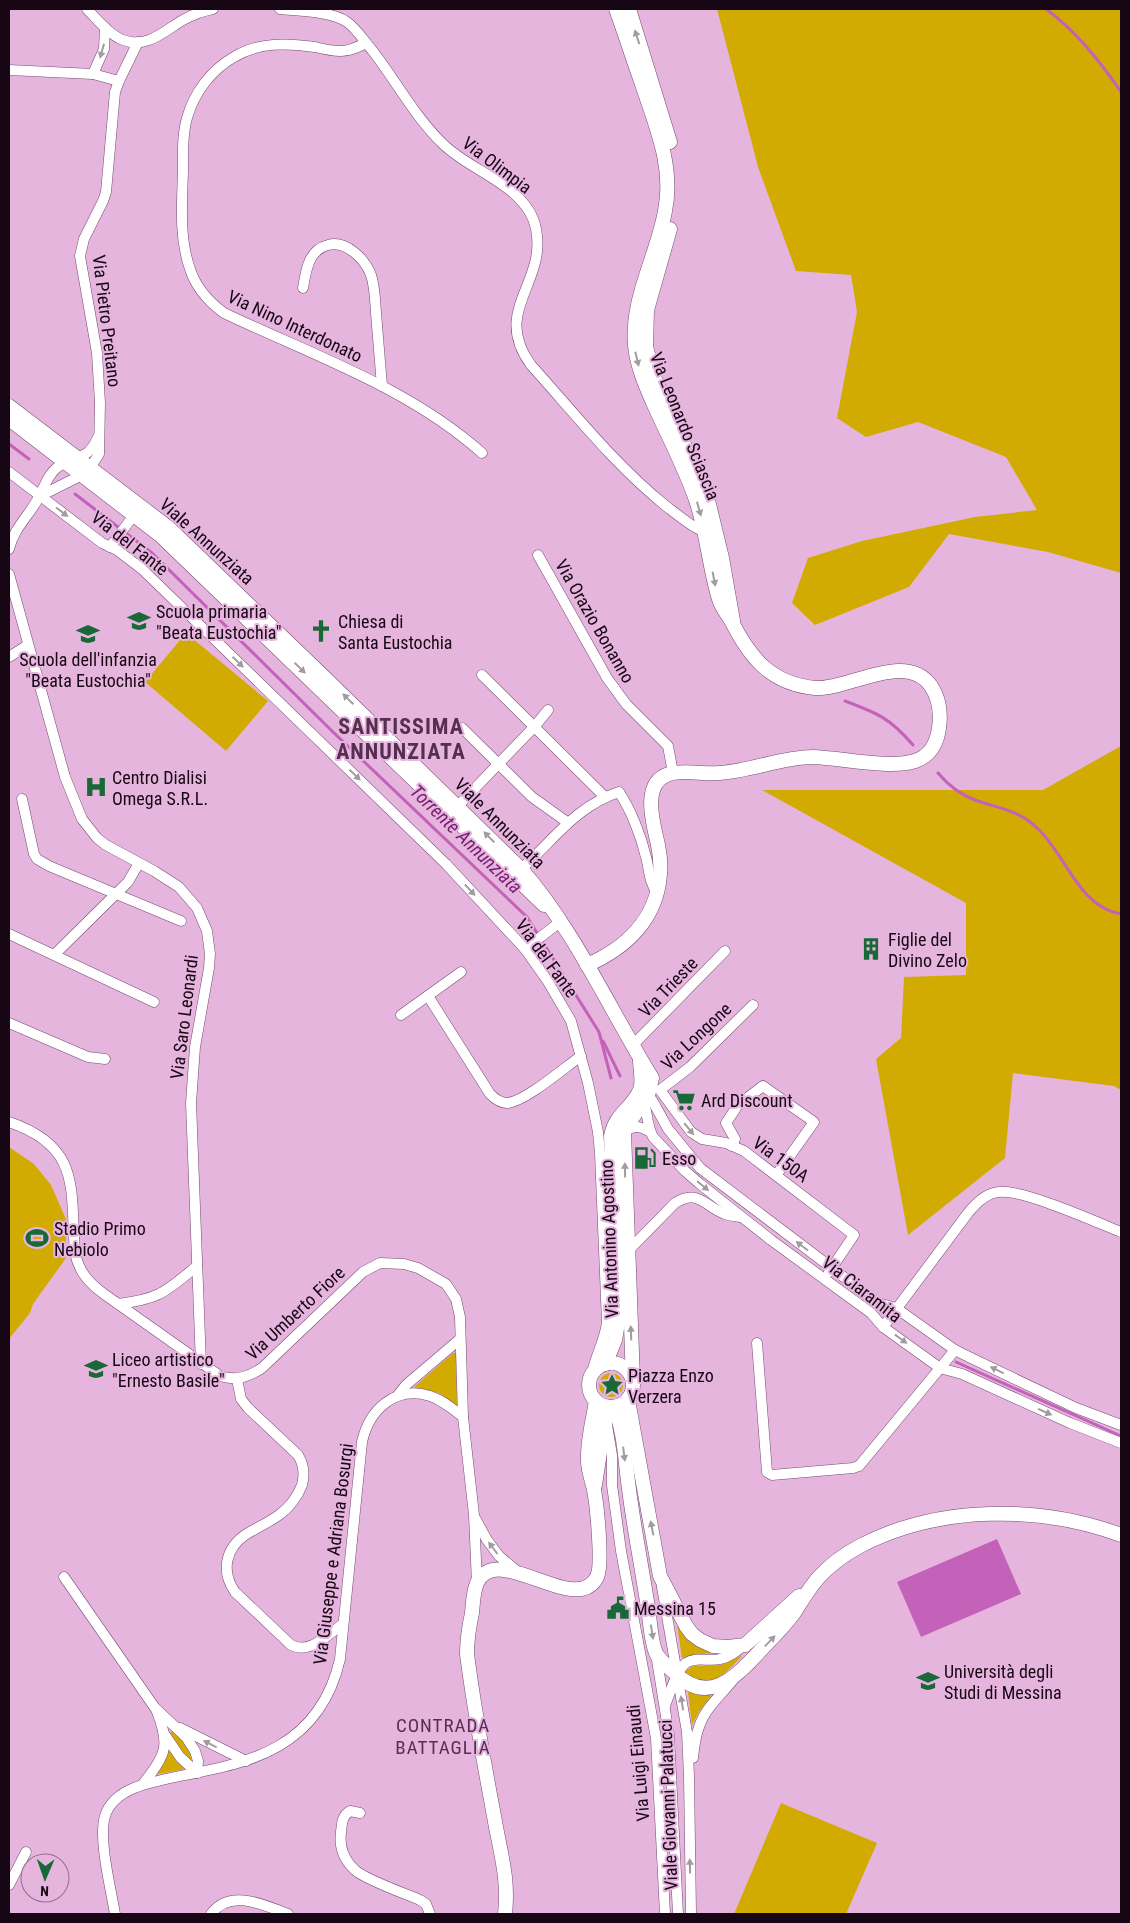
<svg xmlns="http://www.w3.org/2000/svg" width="1130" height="1923" font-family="'Roboto Condensed',sans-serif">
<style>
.green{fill:#d2ab02}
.water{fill:#c461b8}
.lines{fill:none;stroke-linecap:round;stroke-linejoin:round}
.stream{stroke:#c461b8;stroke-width:3}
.street-casing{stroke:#754a6f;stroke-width:11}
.secondary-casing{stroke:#754a6f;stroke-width:15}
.street{stroke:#fff;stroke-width:10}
.secondary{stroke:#fff;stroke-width:14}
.oneway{fill:#a29ca1}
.labels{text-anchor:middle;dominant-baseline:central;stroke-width:4;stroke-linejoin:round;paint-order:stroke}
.street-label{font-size:18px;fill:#170715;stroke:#e6b5de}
.poi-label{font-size:18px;fill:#170715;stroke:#e6b5de;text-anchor:start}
.water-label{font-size:19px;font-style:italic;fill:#761c6e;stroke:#e6b5de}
.neighbourhood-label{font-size:19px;letter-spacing:1px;fill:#562e51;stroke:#e6b5de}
.district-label{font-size:22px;font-weight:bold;letter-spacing:1px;fill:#562e51;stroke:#e6b5de}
</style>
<rect width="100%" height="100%" fill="#e6b5de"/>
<g class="green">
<polygon points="717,9 1121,9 1121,573 1048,552 949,534 909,587 815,625 792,603 808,558 862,541 975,517 1037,510 1006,457 918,422 866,437 837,418 857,312 851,275 796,271 758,167"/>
<polygon points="186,633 268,701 226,751 145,682"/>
<polygon points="1121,746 1121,1090 1114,1086 1013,1073 1005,1158 908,1235 876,1059 901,1038 904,977 966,975 966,903 762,790 1043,790"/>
<polygon points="9,1147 34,1164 51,1185 66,1219 66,1258 33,1304 30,1313 9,1339"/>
<polygon points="453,1353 456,1353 456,1354 457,1406 439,1393 414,1387"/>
<circle cx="611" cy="1385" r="12"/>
<polygon points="677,1625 693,1643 713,1653 692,1655 682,1658"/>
<path d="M 743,1655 C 733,1665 715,1688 697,1682 C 693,1680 688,1675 684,1672 L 693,1666 L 721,1665 Z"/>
<polygon points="688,1692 703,1694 713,1693 699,1712 692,1725"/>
<polygon points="173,1730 189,1748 192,1758 191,1760 180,1750 170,1733"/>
<polygon points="169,1748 186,1769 158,1774 156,1773"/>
<polygon points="781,1803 877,1843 846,1914 734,1914"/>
</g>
<polygon class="water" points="997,1539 1021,1594 921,1637 897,1582"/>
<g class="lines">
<g class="stream">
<path d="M 1046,9 C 1076,31 1100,61 1121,92"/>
<polyline points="9,444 29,459"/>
<polyline points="75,494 152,553 334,733 527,917 599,1032 611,1078"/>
<path d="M 845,701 C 877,713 890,718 913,745"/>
<path d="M 938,773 C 948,785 959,794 975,800 C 997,808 1019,810 1037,828 C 1066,854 1078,907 1121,914"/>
<polyline points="603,1041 620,1076"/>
<polyline points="956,1362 1121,1436"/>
</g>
<defs>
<g id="street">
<path d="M 87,9 C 97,19 108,34 123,40 C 147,49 164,31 183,20 C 192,15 202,11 213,9"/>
<path d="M 280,9 C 299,11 331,11 347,22 C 357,29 364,41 372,50 C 396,81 415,117 443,144 C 471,172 528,186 536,229 C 547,284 491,310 531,365 C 575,414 616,466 666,506 C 679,516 693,528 708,533"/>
<path d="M 366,43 C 358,47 350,51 341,51 C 333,51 323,49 315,47 C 286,43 259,42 234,57 C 211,70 194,93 187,118 C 182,135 183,154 183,171 C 182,204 179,238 190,269 C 196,288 209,302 224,313 C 312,355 408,387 482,453"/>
<polyline points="9,70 93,74 119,81"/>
<polyline points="93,74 104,49 105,27"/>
<path d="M 303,288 C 306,271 308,250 328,245 C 346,240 365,259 371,275 C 375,287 375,301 376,313 C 378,338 380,362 382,386"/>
<path d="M 9,472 L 102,543 L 117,550 L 142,569 L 446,864 L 525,949 L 547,980 L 571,1021 L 588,1083 L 598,1132 L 600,1153 L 607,1322 C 605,1341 595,1356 592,1374"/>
<polyline points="40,496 82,475 90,468 99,454 100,403 97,353 80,256 84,239 103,201 106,192 115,92 119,81 138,42"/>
<polyline points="110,547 134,515"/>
<path d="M 9,549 C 14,527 31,514 40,495 C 45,485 49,473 59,466 C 77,454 88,461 98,437"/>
<polyline points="538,555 607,678 626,704 668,746 673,773"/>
<polyline points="9,574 65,777 82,819 97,838 106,845 154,871 179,887 197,908 207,931 210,954 209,968 195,1047 191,1103 201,1364"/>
<polyline points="9,657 28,645"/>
<polyline points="482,675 605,797"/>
<polyline points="462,728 532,797 567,822"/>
<polyline points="22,799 34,854 37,859 49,866 181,921"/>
<polyline points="453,811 535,726 548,710"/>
<path d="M 521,869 C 554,840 576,806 619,792 C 631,810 641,836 646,857 C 650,872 648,879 657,893"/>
<polyline points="9,934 154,1002"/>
<polyline points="525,949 560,922"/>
<polyline points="55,954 128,882 139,863"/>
<path d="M 428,996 L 490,1094 C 495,1099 500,1103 507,1103 C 525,1102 565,1067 581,1056"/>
<polyline points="753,1005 690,1067 660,1090 691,1132 702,1139 726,1143 744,1151 854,1235 829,1272"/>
<polyline points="401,1015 461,972"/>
<polyline points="9,1023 88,1057 105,1059"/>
<polyline points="633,1045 725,951"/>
<polyline points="644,1094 652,1100 668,1129 700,1168 878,1303 896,1308 955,1350 971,1358 1076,1408 1121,1425"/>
<path d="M 642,1097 C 648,1110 646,1124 653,1137 L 685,1171 L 700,1184 L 771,1240 L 871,1313 L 883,1327 L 940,1368 L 962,1374 L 1070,1423 L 1121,1443"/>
<path d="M 9,1122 C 82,1147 70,1189 75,1253 C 79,1272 89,1283 104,1294 L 220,1376 C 236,1381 248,1377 262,1368 L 363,1272 L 380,1263 L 404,1264 L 418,1268 L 446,1284 L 456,1299 L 460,1317 L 463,1417 L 474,1515 L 477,1583"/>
<path d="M 624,1132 C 634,1125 639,1126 649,1131"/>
<polyline points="732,1146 735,1139 726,1123 738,1105 763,1086 814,1122 777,1174"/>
<path d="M 628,1251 L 675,1203 C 698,1188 705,1207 725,1214 C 730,1216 736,1216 741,1217"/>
<path d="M 118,1304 C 160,1299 165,1292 197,1266"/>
<path d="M 883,1327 L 968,1213 C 976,1203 986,1193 999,1192 C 1023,1189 1096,1222 1121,1232"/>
<polyline points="757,1343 767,1472 772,1475 853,1468 859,1466 955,1350"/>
<path d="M 237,1379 L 241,1399 L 248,1408 L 298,1455 C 304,1465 305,1474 302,1485 C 298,1496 289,1508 279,1515 C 268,1523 256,1528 245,1535 C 225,1549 221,1572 235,1592 L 291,1645 C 310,1655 328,1634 343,1624"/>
<polyline points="398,1395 406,1385 460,1339"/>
<polyline points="607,1425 612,1455 612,1485 621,1551 656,1738 665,1914"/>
<polyline points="475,1518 487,1540 499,1556 518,1572"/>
<polyline points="64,1577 155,1708 186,1737 195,1751 198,1761 197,1773"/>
<polyline points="662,1587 687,1732 689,1776 691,1914"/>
<polyline points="656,1654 669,1735 678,1914"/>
<path d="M 665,1706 C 669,1695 677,1669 686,1663 C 696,1656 709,1662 720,1659 C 730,1657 737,1651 744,1645"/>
<polyline points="180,1728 246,1761"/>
<polyline points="165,1735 180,1757 197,1773"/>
<path d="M 693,1758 C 694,1748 695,1737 699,1727 C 705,1708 721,1695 733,1680"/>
<path d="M 143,1784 C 165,1755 171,1747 157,1712"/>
<path d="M 360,1813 L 350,1811 C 342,1816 342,1823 341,1832 C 339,1847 344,1860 355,1870 C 364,1879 406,1894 420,1900 L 426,1904 L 430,1914"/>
<polyline points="9,1885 26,1852"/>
<path d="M 115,1914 C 111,1889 98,1839 105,1816 C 126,1748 306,1809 340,1659 L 362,1442 C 369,1410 395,1385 430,1396 C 442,1400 453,1409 463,1417"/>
<path d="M 211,1914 C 230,1888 264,1905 288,1914"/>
</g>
<g id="secondary">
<polyline points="629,9 670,142"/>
<polyline points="670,229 647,310 646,347 655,379 707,496 722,558 733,621"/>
<path d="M 9,406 L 169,528 L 323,676 L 521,869 C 574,929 610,1010 652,1078 L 648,1096 L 628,1124 L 624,1132 L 633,1381"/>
<polyline points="9,419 161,536 544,905"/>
<path d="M 587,965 C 626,948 657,919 660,874 C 661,865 660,855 658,845 C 654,826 640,783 669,774 C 685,769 704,775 720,773 C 751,771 782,757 813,757 C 841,758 890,769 915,761 C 930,756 937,743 939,728 C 941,714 939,698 931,686 C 906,650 849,690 815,688 C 772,684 751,659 733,624 C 729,616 722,609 719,599 C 709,567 707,532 696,500 C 685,468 669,438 655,407 C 646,387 637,367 635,345 C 631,298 657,256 665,211 C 674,166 656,127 642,84 C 633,59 625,34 616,9"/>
<circle cx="611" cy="1385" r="22"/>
<path d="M 605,1364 L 615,1340 L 618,1323 L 611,1136 C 615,1114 631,1109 639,1092 C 644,1083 640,1070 640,1060"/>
<polyline points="628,1400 660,1576 686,1626 692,1634 700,1640 713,1646 728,1647 745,1645 799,1596"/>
<path d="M 614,1407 C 625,1432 625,1462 629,1489 C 634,1529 642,1568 648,1608 C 650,1619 651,1645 657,1655 C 661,1661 668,1667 674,1672 C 707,1706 734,1679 759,1652 C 771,1639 784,1627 794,1613 C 802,1601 809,1588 819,1577 C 831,1564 845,1554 860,1546 C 938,1505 1040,1505 1121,1535"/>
<polyline points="595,1485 604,1426 609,1407"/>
<path d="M 505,1914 C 509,1877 500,1852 494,1816 C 484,1763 474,1709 467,1654 C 467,1640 469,1627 472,1613 C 473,1604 473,1592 477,1583 C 497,1540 576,1618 597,1577 C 603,1565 597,1506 594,1490 C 592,1480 588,1471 588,1461 C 587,1440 593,1421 596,1401"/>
</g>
</defs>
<use href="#street" class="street-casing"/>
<use href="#secondary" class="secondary-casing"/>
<use href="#street" class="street"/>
<use href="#secondary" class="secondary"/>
</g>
<defs><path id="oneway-solid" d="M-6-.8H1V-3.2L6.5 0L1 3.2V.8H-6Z" transform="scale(1.25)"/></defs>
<g class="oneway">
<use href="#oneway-solid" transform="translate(637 37) rotate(-108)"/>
<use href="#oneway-solid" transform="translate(102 51) rotate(106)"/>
<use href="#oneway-solid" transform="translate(637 359) rotate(77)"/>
<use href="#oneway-solid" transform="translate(699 509) rotate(74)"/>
<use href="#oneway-solid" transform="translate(62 512) rotate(37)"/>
<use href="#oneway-solid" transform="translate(714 579) rotate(79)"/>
<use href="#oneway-solid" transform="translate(238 662) rotate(44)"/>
<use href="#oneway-solid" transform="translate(300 668) rotate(44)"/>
<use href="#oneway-solid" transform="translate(348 699) rotate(-136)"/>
<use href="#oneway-solid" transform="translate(355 775) rotate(44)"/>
<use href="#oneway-solid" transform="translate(489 837) rotate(-135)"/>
<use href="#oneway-solid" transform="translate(470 890) rotate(47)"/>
<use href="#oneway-solid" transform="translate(689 1129) rotate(50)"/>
<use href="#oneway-solid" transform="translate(625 1170) rotate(-91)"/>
<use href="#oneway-solid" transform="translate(703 1186) rotate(39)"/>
<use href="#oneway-solid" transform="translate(802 1246) rotate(-143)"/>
<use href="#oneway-solid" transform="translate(631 1333) rotate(-92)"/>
<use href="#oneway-solid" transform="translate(901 1339) rotate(36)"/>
<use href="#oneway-solid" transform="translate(997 1370) rotate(-154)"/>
<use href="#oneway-solid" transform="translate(1045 1412) rotate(24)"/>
<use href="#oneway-solid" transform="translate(624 1454) rotate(83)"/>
<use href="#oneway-solid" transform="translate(652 1528) rotate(-101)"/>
<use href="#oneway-solid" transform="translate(493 1548) rotate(-127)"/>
<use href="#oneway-solid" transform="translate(652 1632) rotate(81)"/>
<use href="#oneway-solid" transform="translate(770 1641) rotate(-46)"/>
<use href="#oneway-solid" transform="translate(682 1703) rotate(-99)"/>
<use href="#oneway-solid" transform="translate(210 1744) rotate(-153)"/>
<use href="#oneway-solid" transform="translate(690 1866) rotate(-91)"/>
</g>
<defs>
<symbol id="school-bare" viewBox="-9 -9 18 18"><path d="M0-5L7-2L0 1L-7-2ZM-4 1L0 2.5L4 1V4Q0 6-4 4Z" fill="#186838" stroke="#e6b5de" stroke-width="2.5" paint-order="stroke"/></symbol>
<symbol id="church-bare" viewBox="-9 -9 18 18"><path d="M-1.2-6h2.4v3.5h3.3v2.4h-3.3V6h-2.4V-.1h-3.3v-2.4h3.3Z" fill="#186838" stroke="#e6b5de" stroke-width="2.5" paint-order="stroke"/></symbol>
<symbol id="hospital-bare" viewBox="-9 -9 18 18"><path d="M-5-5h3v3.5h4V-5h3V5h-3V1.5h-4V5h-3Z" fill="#186838" stroke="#e6b5de" stroke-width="2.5" paint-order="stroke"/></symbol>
<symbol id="building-bare" viewBox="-9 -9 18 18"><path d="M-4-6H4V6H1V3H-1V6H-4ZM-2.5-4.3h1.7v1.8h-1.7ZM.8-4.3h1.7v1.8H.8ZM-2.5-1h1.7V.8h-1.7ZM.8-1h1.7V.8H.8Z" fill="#186838" stroke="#e6b5de" stroke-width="2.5" paint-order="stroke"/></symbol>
<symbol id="supermarket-bare" viewBox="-9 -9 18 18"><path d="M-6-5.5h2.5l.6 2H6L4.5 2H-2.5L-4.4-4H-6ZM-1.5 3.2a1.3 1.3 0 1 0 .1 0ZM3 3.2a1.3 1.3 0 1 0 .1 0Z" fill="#186838" stroke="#e6b5de" stroke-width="2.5" paint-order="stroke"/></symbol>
<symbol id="fuel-bare" viewBox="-9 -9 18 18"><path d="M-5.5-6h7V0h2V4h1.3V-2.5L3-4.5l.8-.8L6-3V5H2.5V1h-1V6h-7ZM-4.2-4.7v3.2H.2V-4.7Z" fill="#186838" stroke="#e6b5de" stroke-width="2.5" paint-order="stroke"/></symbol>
<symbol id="stadium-bare" viewBox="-9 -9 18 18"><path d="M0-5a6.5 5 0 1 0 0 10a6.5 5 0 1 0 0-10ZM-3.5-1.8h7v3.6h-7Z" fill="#186838" stroke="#e6b5de" stroke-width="2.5" paint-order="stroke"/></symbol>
<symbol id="sight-bare" viewBox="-9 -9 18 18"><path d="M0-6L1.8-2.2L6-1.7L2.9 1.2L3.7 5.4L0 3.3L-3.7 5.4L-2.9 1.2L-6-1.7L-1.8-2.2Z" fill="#186838" stroke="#e6b5de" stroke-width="2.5" paint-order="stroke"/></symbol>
<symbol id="civic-bare" viewBox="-9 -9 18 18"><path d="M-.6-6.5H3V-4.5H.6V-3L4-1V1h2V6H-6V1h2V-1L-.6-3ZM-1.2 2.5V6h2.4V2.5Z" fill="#186838" stroke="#e6b5de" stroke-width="2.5" paint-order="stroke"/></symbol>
<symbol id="university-bare" viewBox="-9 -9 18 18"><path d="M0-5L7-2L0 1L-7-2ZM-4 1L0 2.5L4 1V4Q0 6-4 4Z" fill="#186838" stroke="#e6b5de" stroke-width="2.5" paint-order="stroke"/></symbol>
</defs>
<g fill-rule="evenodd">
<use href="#school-bare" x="123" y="605" width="32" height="32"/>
<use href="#church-bare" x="305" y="615" width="32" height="32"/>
<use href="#school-bare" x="72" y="618" width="32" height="32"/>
<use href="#hospital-bare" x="80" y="771" width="32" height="32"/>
<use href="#building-bare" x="855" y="933" width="32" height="32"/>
<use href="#supermarket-bare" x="668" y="1084" width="32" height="32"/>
<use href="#fuel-bare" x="629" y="1142" width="32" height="32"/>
<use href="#stadium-bare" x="21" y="1222" width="32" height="32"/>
<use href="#school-bare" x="80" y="1353" width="32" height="32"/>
<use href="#sight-bare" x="596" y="1369" width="32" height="32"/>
<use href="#civic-bare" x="602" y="1592" width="32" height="32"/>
<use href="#university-bare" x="912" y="1665" width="32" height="32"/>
</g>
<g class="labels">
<g class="street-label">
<text transform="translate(497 165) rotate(37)">Via Olimpia</text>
<text transform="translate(107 321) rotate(83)">Via Pietro Preitano</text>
<text transform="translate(295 326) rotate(25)">Via Nino Interdonato</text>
<text transform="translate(685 426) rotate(68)">Via Leonardo Sciascia</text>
<text transform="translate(207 541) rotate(42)">Viale Annunziata</text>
<text transform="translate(130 543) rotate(38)">Via del Fante</text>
<text transform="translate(595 621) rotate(60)">Via Orazio Bonanno</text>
<text transform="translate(500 823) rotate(45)">Viale Annunziata</text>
<text transform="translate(547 958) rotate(54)">Via del Fante</text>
<text transform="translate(668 987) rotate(-46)">Via Trieste</text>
<text transform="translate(184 1017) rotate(-83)">Via Saro Leonardi</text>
<text transform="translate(696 1036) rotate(-43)">Via Longone</text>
<text transform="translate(781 1159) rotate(36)">Via 150A</text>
<text transform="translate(609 1239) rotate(-92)">Via Antonino Agostino</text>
<text transform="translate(862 1289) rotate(38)">Via Ciaramita</text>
<text transform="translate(295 1313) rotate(-43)">Via Umberto Fiore</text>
<text transform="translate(333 1554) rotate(-83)">Via Giuseppe e Adriana Bosurgi</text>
<text transform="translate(638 1763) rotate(-95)">Via Luigi Einaudi</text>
<text transform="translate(668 1805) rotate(-92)">Viale Giovanni Palatucci</text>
</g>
<g class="poi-label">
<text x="156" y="611">Scuola primaria<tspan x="156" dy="21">"Beata Eustochia"</tspan></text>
<text x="338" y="621">Chiesa di<tspan x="338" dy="21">Santa Eustochia</tspan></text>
<text x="88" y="659" text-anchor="middle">Scuola dell'infanzia<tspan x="88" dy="21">"Beata Eustochia"</tspan></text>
<text x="112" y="777">Centro Dialisi<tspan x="112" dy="21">Omega S.R.L.</tspan></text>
<text x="888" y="939">Figlie del<tspan x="888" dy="21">Divino Zelo</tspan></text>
<text x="701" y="1100">Ard Discount</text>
<text x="662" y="1158">Esso</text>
<text x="54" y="1228">Stadio Primo<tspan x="54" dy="21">Nebiolo</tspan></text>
<text x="112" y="1359">Liceo artistico<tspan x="112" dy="21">"Ernesto Basile"</tspan></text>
<text x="628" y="1375">Piazza Enzo<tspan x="628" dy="21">Verzera</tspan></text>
<text x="634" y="1608">Messina 15</text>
<text x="944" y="1671">Università degli<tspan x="944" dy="21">Studi di Messina</tspan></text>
</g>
<g class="water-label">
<text transform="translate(466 839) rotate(44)">Torrente Annunziata</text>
</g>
<g class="neighbourhood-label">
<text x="443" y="1725">CONTRADA<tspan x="443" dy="22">BATTAGLIA</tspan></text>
</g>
<g class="district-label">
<text x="401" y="726">SANTISSIMA<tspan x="401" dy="25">ANNUNZIATA</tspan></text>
</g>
</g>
<rect width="1130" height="1923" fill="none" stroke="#170715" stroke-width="20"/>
<g transform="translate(45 1878) rotate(182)"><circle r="24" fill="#e6b5de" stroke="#936f8e"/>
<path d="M0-4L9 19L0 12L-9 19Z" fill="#186838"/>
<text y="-8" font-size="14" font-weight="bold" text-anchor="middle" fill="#170715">N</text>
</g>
</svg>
